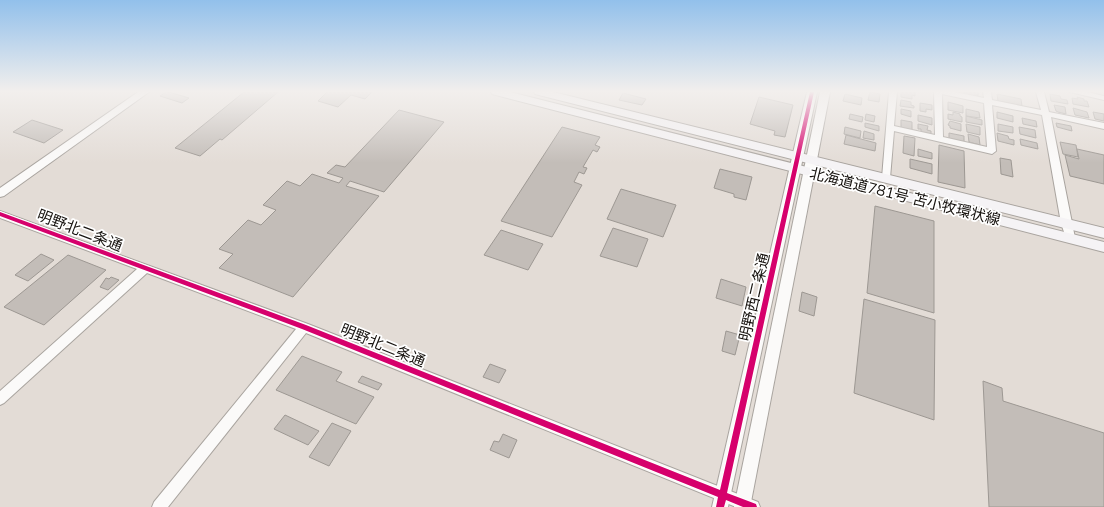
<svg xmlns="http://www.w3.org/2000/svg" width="1104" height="507" font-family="Mulish,'Noto Sans JP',sans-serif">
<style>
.building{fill:#c3bdb8;stroke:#9d9893}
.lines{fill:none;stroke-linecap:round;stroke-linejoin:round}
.minor-casing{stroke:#a9a49f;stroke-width:2}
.tertiary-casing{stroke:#a9a49f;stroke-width:2}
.secondary-casing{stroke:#a9a49f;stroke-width:2}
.minor{fill:#fbfaf9;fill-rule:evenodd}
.tertiary{fill:#fbfaf9;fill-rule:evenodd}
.secondary{fill:#f5f3f5;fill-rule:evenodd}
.cycleway-casing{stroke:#fff;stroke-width:2}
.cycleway{fill:#d6006c;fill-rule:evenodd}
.labels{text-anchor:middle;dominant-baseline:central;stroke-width:3.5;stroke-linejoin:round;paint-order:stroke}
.street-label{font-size:15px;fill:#15110d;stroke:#fff}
</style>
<rect width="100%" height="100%" fill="#e3dcd6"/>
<g class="building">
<polygon points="166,92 169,92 189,98 182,103 160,96"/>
<polygon points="244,92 278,92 222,140 220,139 200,156 175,148"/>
<polygon points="327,92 372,92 365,99 351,95 338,107 318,101"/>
<polygon points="870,92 880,94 879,102 868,100"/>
<polygon points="901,92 915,92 915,96 912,95 912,99 901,97"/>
<polygon points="964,92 978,92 978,96 964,95"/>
<polygon points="623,93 646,99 642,105 619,100"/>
<polygon points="845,94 862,98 861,105 843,101"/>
<polygon points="997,94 1021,99 1022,106 998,101"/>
<polygon points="1050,94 1060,96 1061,99 1067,100 1068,104 1051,101"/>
<polygon points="759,97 793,105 785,137 774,135 775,131 750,124"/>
<polygon points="1077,97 1084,99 1084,101 1087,101 1089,107 1073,104 1072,98 1078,99"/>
<polygon points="901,100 911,102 911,105 914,106 914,108 900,106"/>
<polygon points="948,102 963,106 963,113 948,110"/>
<polygon points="920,103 932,105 932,110 926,109 926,112 920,111"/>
<polygon points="1054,105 1065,107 1066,114 1058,112 1056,111"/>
<polygon points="1073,108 1087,112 1089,118 1075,115"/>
<polygon points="901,109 911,111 911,117 901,114"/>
<polygon points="966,109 979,112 980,118 966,116"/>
<polygon points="399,110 444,122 384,192 350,181 346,186 379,196 293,297 219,268 233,254 219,249 248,220 261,225 276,210 263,205 287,181 300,186 312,174 339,183 343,178 327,173 336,165 345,167"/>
<polygon points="953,112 960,114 960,116 962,117 962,122 948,119 948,114 953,115"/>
<polygon points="997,112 1013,116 1013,122 997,118"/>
<polygon points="1093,112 1104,114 1104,121 1095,119"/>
<polygon points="850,114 863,117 862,122 849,119"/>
<polygon points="866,114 875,116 874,122 865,120"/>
<polygon points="918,115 932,118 932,125 918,121"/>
<polygon points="966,116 982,120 982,125 966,122"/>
<polygon points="1022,118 1036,121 1037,127 1023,124"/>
<polygon points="32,120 63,130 44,143 13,132"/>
<polygon points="901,120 912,122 912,130 901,128"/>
<polygon points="950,121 961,124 961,131 950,128 950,126 948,125"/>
<polygon points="865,123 879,126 879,131 865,127"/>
<polygon points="1056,123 1071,126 1072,131 1057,127"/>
<polygon points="918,124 928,126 927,130 931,131 931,134 921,132 921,129 918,129"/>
<polygon points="966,124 980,127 980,135 967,132"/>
<polygon points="998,124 1013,127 1013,133 998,131"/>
<polygon points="562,127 600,137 595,145 600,147 597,152 593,150 583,167 587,168 584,174 579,172 574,182 582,185 552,237 501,221"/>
<polygon points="845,127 861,131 860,138 844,134"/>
<polygon points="1019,127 1035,130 1036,138 1020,134"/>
<polygon points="864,131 874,134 874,140 863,138"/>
<polygon points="949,133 964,136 964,142 949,139"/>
<polygon points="997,133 1008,136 1009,139 1014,140 1014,145 998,141"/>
<polygon points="968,134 979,137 980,145 969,142"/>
<polygon points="846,135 876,143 875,151 844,144"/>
<polygon points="904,136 915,138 914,156 903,153"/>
<polygon points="1020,139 1037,143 1038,149 1021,145"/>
<polygon points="1060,142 1076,145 1078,157 1063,154"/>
<polygon points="939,145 964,151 965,188 938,182"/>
<polygon points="918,149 932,153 932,159 918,156"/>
<polygon points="1077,149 1104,155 1104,184 1070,176 1065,155 1079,159"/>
<polygon points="1000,158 1011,160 1013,177 1001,174"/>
<polygon points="910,159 932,164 932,174 910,168"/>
<polygon points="720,169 752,177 746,200 734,197 734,194 714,188"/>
<polygon points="621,189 676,205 663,237 607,219"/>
<polygon points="875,206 934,221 934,313 867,293"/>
<polygon points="613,228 648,239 637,267 600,256"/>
<polygon points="501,230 543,244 528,270 484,255"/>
<polygon points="41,254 54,260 28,281 15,275"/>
<polygon points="68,255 106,270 44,325 4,307"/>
<polygon points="111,277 119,280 108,290 100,287 106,278 109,279"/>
<polygon points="721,279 746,287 742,306 716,298"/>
<polygon points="802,292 817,297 814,316 799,311"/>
<polygon points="864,299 935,320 934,420 854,393"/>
<polygon points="726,331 740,335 735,355 722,351"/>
<polygon points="302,356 342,372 336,381 374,397 356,424 276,390"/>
<polygon points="490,364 506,370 499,383 483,377"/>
<polygon points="362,376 382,384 378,390 358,382"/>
<polygon points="983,381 1002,388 1003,401 1104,433 1104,507 989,507"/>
<polygon points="285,415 319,431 308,445 274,429"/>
<polygon points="332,423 351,431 329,466 309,457"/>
<polygon points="503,434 517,440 509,458 490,450 494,441 499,442"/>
</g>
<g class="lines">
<defs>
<g id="minor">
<path d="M 889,92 L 897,92 L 894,126 L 935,135 L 934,92 L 955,92 L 984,98 L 983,92 L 991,92 L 992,100 L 1041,110 L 1036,92 L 1044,92 L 1049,112 L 1104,123 L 1104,129 L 1051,117 L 1075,238 L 1073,241 L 1067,241 L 1061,223 L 1042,115 L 992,105 L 996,151 L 992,154 L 894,131 L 890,178 L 886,181 L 882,178 ZM 942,94 L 984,103 L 987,147 L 943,137 Z"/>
<polygon points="1070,92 1087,92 1104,96 1104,100"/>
<polygon points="0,211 308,324 753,500 758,502 760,507 736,507 306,333 168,507 152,507 154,502 296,329 147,273 4,403 0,405 0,391 137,269 0,218"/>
</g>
<g id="tertiary">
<polygon points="138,92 149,92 4,196 0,197 0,188"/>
<polygon points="807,92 817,92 728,507 712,507"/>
<polygon points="820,92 830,92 750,507 734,507"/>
</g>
<g id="secondary">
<polygon points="491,92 510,92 1104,242 1104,252 492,94"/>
<polygon points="534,92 553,92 1104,228 1104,238 535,94"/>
</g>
</defs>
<use href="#minor" class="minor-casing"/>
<use href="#tertiary" class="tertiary-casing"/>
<use href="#secondary" class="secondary-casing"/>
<use href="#minor" class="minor"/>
<use href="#tertiary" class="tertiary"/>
<use href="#secondary" class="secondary"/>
<defs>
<polygon id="cycleway" points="810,92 814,92 727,493 756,504 757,507 743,507 726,500 724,507 716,507 718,497 302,329 0,216 0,212 306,325 720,490"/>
</defs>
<use href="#cycleway" class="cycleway-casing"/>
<use href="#cycleway" class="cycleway"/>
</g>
<linearGradient id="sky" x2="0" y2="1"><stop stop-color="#92c0eb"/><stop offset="0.56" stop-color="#f2efed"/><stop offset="1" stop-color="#f2efed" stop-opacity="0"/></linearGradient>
<rect width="1104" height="163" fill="url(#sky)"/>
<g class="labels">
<g class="street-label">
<text transform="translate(905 196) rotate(14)">北海道道781号 苫小牧環状線</text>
<text transform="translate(80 230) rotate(21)">明野北二条通</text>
<text transform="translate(754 297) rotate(-77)">明野西二条通</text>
<text transform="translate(383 345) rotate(22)">明野北二条通</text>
</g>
</g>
</svg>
